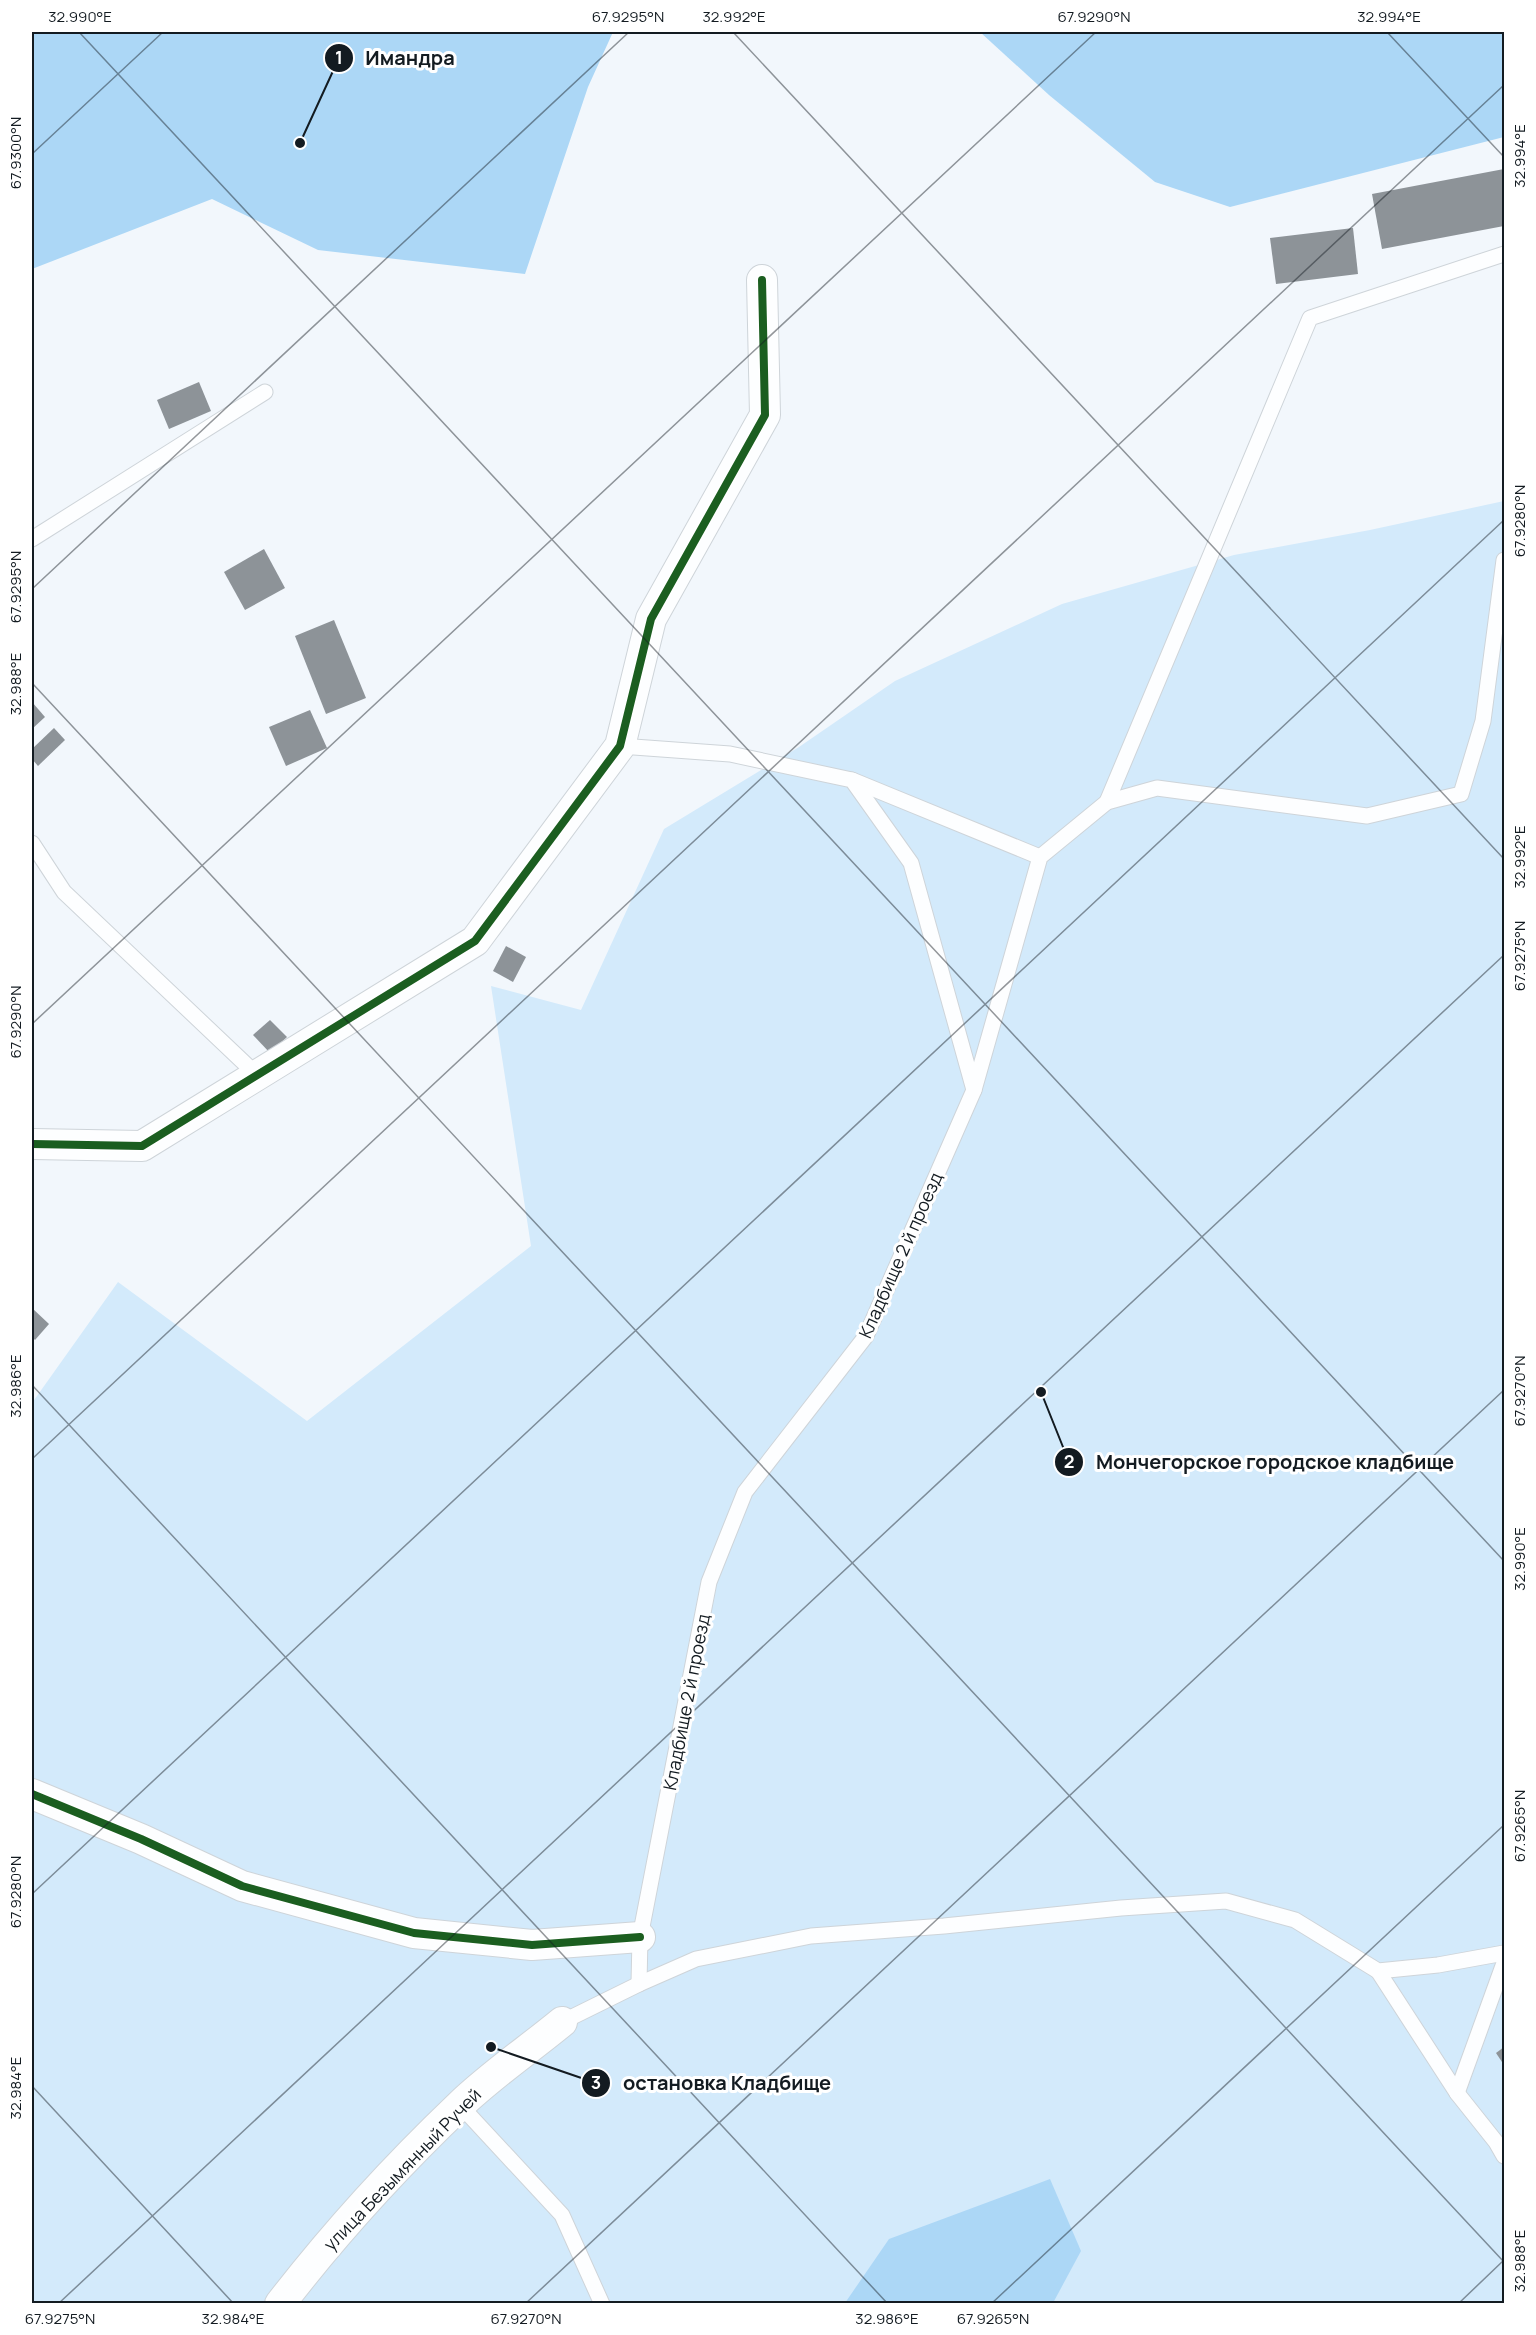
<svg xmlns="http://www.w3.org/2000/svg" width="1536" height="2335" font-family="Manrope,sans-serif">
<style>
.green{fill:#d3eafb}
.water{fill:#acd7f6}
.building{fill:#8d9398}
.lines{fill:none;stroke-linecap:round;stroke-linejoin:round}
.lane-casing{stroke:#ced4d9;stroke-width:17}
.street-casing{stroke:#ced4d9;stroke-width:32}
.lane{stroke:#fdfeff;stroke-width:15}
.street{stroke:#fdfeff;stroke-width:30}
.cycleway-casing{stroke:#fff;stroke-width:11}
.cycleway{stroke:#1b5e20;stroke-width:8}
.ticks{fill:none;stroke:#131b21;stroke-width:1.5;stroke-opacity:0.45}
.labels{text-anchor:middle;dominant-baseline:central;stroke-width:6;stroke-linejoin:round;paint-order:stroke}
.street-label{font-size:18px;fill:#131b21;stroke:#fff}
.leader{fill:none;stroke:#131b21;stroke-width:2}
.callout-dot{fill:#131b21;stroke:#fff;stroke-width:2}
.mark-label{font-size:18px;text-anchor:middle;font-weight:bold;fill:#fff}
.callout-label{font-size:20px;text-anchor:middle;font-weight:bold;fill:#131b21;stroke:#fff;stroke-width:6;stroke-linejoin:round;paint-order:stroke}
.neatline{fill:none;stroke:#131b21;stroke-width:2}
.ticks-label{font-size:15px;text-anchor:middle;fill:#131b21}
</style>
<rect width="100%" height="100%" fill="#f2f7fc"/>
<polygon class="green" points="1504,501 1504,2303 32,2304 32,1403 118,1282 307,1421 531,1246 491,986 581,1010 664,829 799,747 895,681 1062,604 1234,555 1370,530"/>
<g class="water">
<polygon points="32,32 613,32 588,87 525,274 318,250 212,199 32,269"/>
<polygon points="980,32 1504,32 1504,137 1230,207 1155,182 1049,95"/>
<polygon points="1050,2179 1081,2251 1053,2303 845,2303 889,2239"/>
</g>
<g class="building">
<polygon points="1504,169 1504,226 1382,249 1372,194"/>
<polygon points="1353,228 1358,274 1276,284 1270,238"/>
<polygon points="199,382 211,411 169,429 157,400"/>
<polygon points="264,549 285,588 245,610 224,572"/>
<polygon points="334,620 366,698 326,714 295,636"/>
<polygon points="32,702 45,717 32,729"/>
<polygon points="310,710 327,748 286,766 269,727"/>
<polygon points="54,728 65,740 38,766 32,759 32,749"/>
<polygon points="506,946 526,957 513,982 493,971"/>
<polygon points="270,1020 287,1037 270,1053 253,1035"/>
<polygon points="32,1308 49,1324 35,1340 32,1337"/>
<polygon points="1504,2047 1504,2065 1496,2053"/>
</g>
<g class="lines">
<defs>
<g id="lane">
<polyline points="32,539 265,392"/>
<polyline points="620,746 730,754 852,780 911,863 974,1090 866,1336 745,1492 709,1582 640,1937 639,1984"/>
<polyline points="852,780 1040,857"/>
<polyline points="1107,802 1310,318 1504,254"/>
<polyline points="32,843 64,892 257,1075"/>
<polyline points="974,1090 1040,857 1107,802 1157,788 1367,816 1461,794 1483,721 1504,560"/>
<polyline points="1378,1971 1457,2093 1496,2142 1504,2156"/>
<polyline points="562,2022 639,1984 696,1959 811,1936 944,1926 1121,1908 1226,1901 1295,1920 1378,1971 1438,1965 1504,1953"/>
<polyline points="1457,2093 1504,1963"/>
<polyline points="460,2105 562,2215 602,2304"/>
</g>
<g id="street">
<polyline points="32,1144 142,1146 475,941 620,746 651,619 765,415 762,280"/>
<polyline points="32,1794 141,1839 242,1886 414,1933 532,1945 640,1937"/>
<path d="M 280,2304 C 334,2234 395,2167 459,2106 C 490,2076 528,2050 562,2022"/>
</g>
</defs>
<use href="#lane" class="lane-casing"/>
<use href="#street" class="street-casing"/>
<use href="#lane" class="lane"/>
<use href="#street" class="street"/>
<defs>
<g id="cycleway">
<polyline points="32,1144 142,1146 475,941 620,746 651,619 765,415 762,280"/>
<polyline points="32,1794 141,1839 242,1886 414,1933 532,1945 640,1937"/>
</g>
</defs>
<use href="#cycleway" class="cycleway-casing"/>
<use href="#cycleway" class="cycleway"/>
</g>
<path class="ticks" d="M 79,32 L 1504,1561M 733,32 L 1504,859M 1387,32 L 1504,157M 32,154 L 163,32M 32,589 L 629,32M 32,683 L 1504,2262M 32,1024 L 1096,32M 32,1385 L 888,2304M 32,1459 L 1504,85M 32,1894 L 1504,520M 32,2086 L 234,2304M 58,2304 L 1504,955M 525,2304 L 1504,1390M 991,2304 L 1504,1825M 1458,2304 L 1504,2260"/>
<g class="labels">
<g class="street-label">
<text transform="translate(900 1255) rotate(-66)">Кладбище 2 й проезд</text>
<text transform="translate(686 1702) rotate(-79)">Кладбище 2 й проезд</text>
<text transform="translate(402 2169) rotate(-46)">улица Безымянный Ручей</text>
</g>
</g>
<path class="leader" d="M300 143L339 58M1041 1392L1069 1462M491 2047L596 2083"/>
<g class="callout-dot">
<circle cx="300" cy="143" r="6"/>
<circle cx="1041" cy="1392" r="6"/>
<circle cx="491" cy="2047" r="6"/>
<circle cx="339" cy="58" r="15"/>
<circle cx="1069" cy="1462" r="15"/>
<circle cx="596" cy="2083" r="15"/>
</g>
<g class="mark-label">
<text x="339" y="64">1</text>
<text x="1069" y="1468">2</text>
<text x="596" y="2089">3</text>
</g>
<g class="callout-label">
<text x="410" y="65">Имандра</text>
<text x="1275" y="1469">Мончегорское городское кладбище</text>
<text x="727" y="2090">остановка Кладбище</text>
</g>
<rect width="1536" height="2335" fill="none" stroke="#ffffff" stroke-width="66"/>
<rect x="33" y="33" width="1470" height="2269" class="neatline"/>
<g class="ticks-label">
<text x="80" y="22">32.990°E</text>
<text x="628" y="22">67.9295°N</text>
<text x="734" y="22">32.992°E</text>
<text x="1094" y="22">67.9290°N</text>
<text x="1389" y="22">32.994°E</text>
<text transform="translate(16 153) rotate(-90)" y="5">67.9300°N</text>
<text transform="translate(1520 156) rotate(-90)" y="5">32.994°E</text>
<text transform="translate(1520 521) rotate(-90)" y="5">67.9280°N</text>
<text transform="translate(16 587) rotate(-90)" y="5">67.9295°N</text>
<text transform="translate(16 684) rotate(-90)" y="5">32.988°E</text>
<text transform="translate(1520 857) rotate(-90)" y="5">32.992°E</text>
<text transform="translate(1520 956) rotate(-90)" y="5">67.9275°N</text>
<text transform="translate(16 1022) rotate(-90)" y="5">67.9290°N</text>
<text transform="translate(16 1386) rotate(-90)" y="5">32.986°E</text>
<text transform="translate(1520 1391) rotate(-90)" y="5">67.9270°N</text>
<text transform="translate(1520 1559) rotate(-90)" y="5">32.990°E</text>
<text transform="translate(1520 1826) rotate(-90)" y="5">67.9265°N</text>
<text transform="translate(16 1892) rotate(-90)" y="5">67.9280°N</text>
<text transform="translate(16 2088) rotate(-90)" y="5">32.984°E</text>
<text transform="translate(1520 2261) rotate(-90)" y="5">32.988°E</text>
<text x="60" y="2324">67.9275°N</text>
<text x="233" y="2324">32.984°E</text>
<text x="526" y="2324">67.9270°N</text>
<text x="887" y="2324">32.986°E</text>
<text x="993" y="2324">67.9265°N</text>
</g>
</svg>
